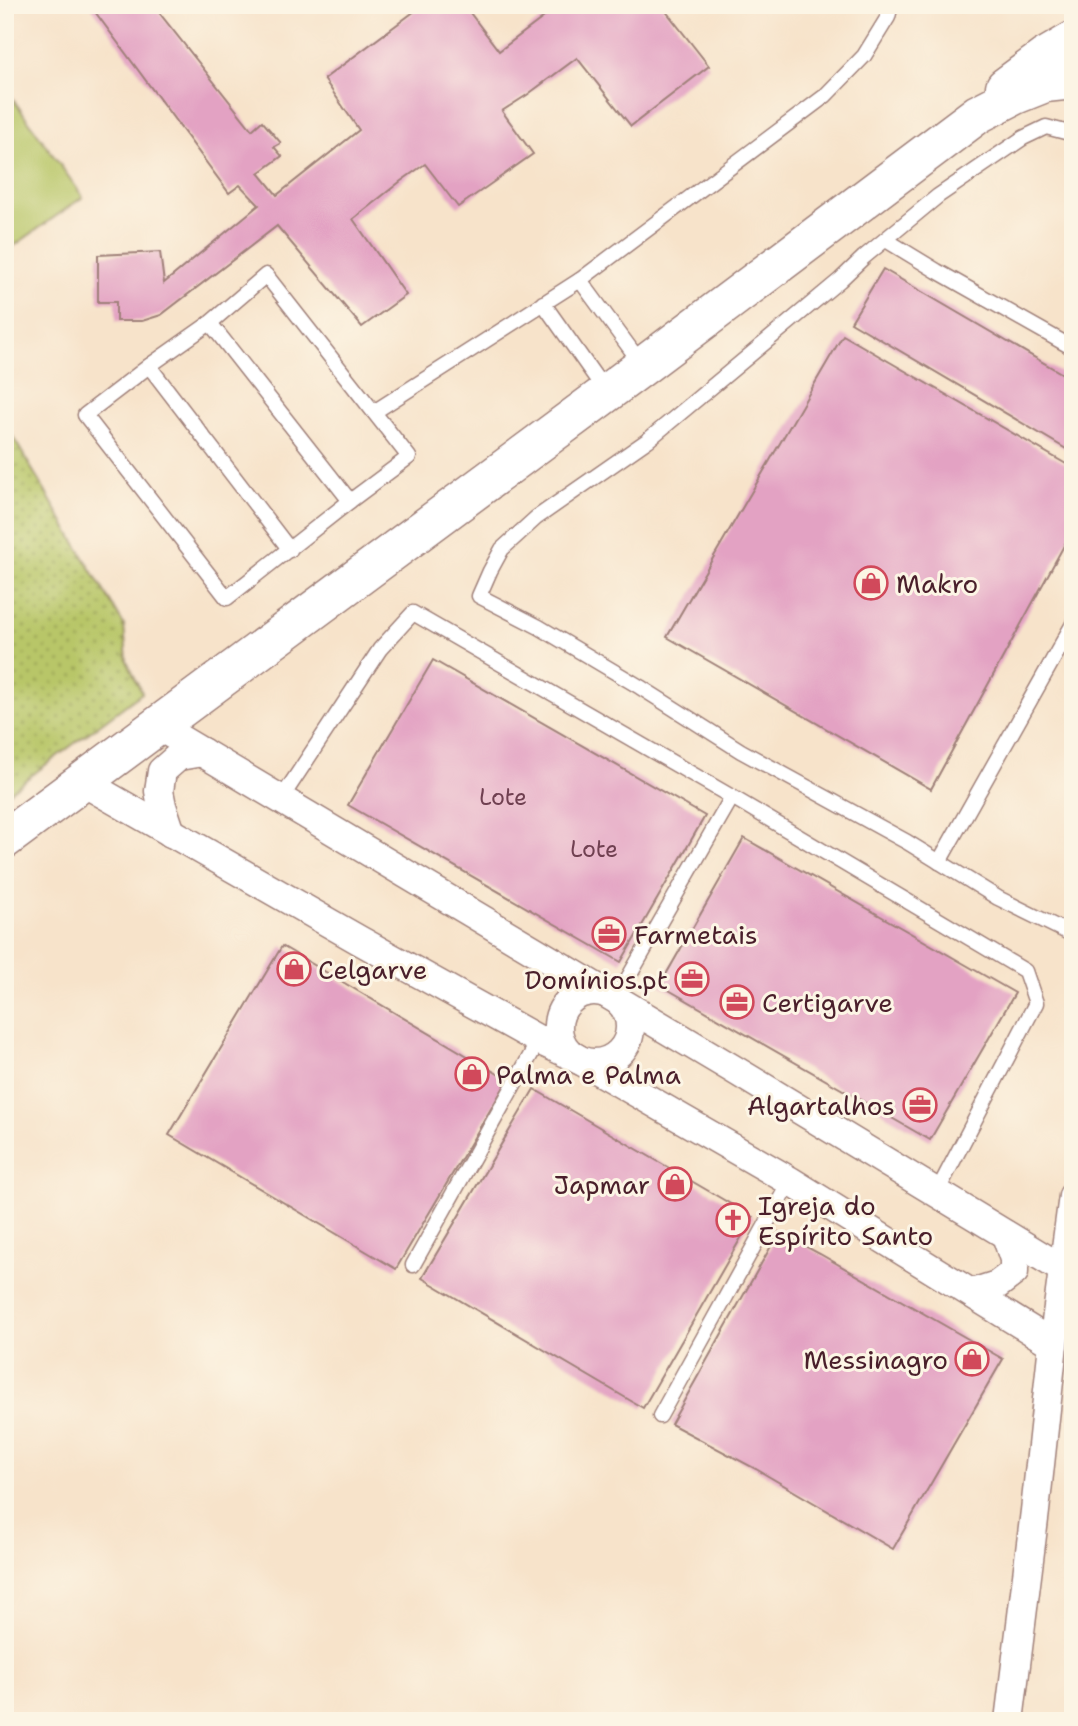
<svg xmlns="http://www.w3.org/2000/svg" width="1078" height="1726" font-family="'Shantell Sans',sans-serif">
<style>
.grass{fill:url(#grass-dots);stroke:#81724a;stroke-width:2}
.park{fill:#b8c668;stroke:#81724a;stroke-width:2}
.building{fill:#e3a2c3}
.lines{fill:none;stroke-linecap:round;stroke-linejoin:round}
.lane-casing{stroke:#a0817a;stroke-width:17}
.street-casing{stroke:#a0817a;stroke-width:31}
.secondary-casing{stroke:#a0817a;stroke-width:41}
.lane{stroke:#fff;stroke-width:14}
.street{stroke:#fff;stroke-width:28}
.secondary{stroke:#fff;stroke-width:38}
.labels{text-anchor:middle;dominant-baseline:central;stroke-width:6;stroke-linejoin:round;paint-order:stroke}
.number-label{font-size:23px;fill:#704051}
.poi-label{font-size:26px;fill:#4a1f2b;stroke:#fcf5e5;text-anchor:start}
</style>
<defs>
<pattern id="grass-dots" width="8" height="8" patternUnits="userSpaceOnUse" patternTransform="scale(1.75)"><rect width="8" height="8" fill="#b8c668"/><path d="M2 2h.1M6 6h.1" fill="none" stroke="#98a056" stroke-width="1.8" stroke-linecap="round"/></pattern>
</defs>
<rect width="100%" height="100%" fill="#fcf5e5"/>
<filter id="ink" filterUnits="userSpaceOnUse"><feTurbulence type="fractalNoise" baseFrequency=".0143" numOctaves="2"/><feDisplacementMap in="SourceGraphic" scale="14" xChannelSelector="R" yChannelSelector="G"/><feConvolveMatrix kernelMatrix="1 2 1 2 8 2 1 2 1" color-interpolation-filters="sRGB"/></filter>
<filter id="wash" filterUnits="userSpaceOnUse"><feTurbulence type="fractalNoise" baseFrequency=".00686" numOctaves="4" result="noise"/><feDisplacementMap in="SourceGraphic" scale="28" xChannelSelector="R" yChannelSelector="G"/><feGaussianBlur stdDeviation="1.57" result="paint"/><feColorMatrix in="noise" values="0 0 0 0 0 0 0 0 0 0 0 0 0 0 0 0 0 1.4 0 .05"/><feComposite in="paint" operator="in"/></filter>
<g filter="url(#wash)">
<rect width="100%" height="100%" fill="#f7e3ca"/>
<polygon class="grass" points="13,437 124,625 127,661 142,693 8,793 5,792 5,442"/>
<polygon class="park" points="5,88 83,197 8,250 5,246"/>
<g id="blocks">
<g class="building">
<polygon points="90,5 153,5 252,130 262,121 281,143 274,147 282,156 259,173 277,195 359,130 324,79 423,5 464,5 499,51 560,5 661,5 709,66 631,126 577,58 527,95 502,111 533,154 458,207 425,164 401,181 353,219 406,295 362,327 277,226 161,315 142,321 116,321 116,302 98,302 98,255 160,252 164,283 259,205 240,185 229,193"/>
<polygon points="883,269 1073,380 1073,453 851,322"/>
<polygon points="843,335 1073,468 1073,529 931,789 667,637"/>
<polygon points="433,660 705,816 621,962 348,805"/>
<polygon points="744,838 1015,993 930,1140 660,985"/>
<polygon points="282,946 508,1080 396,1269 169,1135"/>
<polygon points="534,1089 753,1217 643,1408 422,1278"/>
<polygon points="779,1232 820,1254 1003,1359 893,1549 756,1469 671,1424"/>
</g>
</g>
</g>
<g filter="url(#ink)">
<use href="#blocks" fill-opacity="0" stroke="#a0817a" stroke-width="2"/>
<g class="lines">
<defs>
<g id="lane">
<polyline points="1073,134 1046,127 1023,138 938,196 864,257 840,280 648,440 536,518 502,549 490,571 479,596 539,627 640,687 741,751 907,842 998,898 1073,935"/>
<polyline points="886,240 937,271 1073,348"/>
<polygon points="266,275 409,457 350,501 227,598 85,415 149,366 210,323"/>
<polyline points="580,280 643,366"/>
<polyline points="543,303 606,392"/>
<polyline points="210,323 350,501"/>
<polyline points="149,366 290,550"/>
<polyline points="374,412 580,280 825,96 864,56 888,17 891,5"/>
<polyline points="281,799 380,649 413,613 732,797 1025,971 1036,1003 937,1192"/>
<polyline points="939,862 1073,624"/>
<polyline points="616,999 732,797"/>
<polyline points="413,1265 539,1040"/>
<polyline points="660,1416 790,1181"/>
</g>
<g id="street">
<polyline points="158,726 733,1069 1064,1270"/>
<polyline points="83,782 359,940 539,1040 573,1056 790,1181 1053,1344"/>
<polyline points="171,833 162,806 159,791 162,771 179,756 202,752"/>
<circle cx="594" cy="1027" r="36"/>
<polyline points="972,1293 997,1285 1014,1272 1014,1259 1006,1235"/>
<polyline points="1009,1721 1035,1511 1053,1344 1073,1196"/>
</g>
<g id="secondary">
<polyline points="1005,87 1044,58 1073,41"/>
<polyline points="5,839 643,366 978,114 1015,95 1045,83 1073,80"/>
</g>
</defs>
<use href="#lane" class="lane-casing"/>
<use href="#street" class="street-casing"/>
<use href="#secondary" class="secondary-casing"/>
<use href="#lane" class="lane"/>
<use href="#street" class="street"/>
<use href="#secondary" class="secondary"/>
</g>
</g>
<defs>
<symbol id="shop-ring" viewBox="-11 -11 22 22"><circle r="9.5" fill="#fcf5e5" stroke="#d1495b" stroke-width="1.5"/><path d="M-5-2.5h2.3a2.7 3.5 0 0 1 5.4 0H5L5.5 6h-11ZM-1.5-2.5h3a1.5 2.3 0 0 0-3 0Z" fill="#d1495b"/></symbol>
<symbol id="office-ring" viewBox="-11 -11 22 22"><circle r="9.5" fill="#fcf5e5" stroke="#d1495b" stroke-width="1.5"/><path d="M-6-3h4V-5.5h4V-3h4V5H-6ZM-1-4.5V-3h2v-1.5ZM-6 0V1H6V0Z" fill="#d1495b"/></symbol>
<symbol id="church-ring" viewBox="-11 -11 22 22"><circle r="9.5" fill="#fcf5e5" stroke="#d1495b" stroke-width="1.5"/><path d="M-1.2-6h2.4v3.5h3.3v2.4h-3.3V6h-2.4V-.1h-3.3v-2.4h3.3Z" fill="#d1495b"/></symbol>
</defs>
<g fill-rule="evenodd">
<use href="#shop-ring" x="852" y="564" width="38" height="38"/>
<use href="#office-ring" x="590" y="915" width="38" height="38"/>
<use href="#shop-ring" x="275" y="950" width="38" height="38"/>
<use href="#office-ring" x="673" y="960" width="38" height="38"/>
<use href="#office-ring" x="718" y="983" width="38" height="38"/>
<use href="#shop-ring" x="453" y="1055" width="38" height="38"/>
<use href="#office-ring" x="901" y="1086" width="38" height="38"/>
<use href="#shop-ring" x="656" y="1165" width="38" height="38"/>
<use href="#church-ring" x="714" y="1201" width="38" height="38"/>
<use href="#shop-ring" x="953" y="1340" width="38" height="38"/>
</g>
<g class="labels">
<g class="number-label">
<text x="503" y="797">Lote</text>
<text x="594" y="849">Lote</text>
</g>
<g class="poi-label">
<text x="896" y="583">Makro</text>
<text x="634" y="934">Farmetais</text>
<text x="318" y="969">Celgarve</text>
<text x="668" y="979" text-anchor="end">Domínios.pt</text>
<text x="762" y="1002">Certigarve</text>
<text x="496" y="1074">Palma e Palma</text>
<text x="895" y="1105" text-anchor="end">Algartalhos</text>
<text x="650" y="1184" text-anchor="end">Japmar</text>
<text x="758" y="1205">Igreja do<tspan x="758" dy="30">Espírito Santo</tspan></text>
<text x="948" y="1359" text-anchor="end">Messinagro</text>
</g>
</g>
<rect width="1078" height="1726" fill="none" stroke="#fcf5e5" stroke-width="28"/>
</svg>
